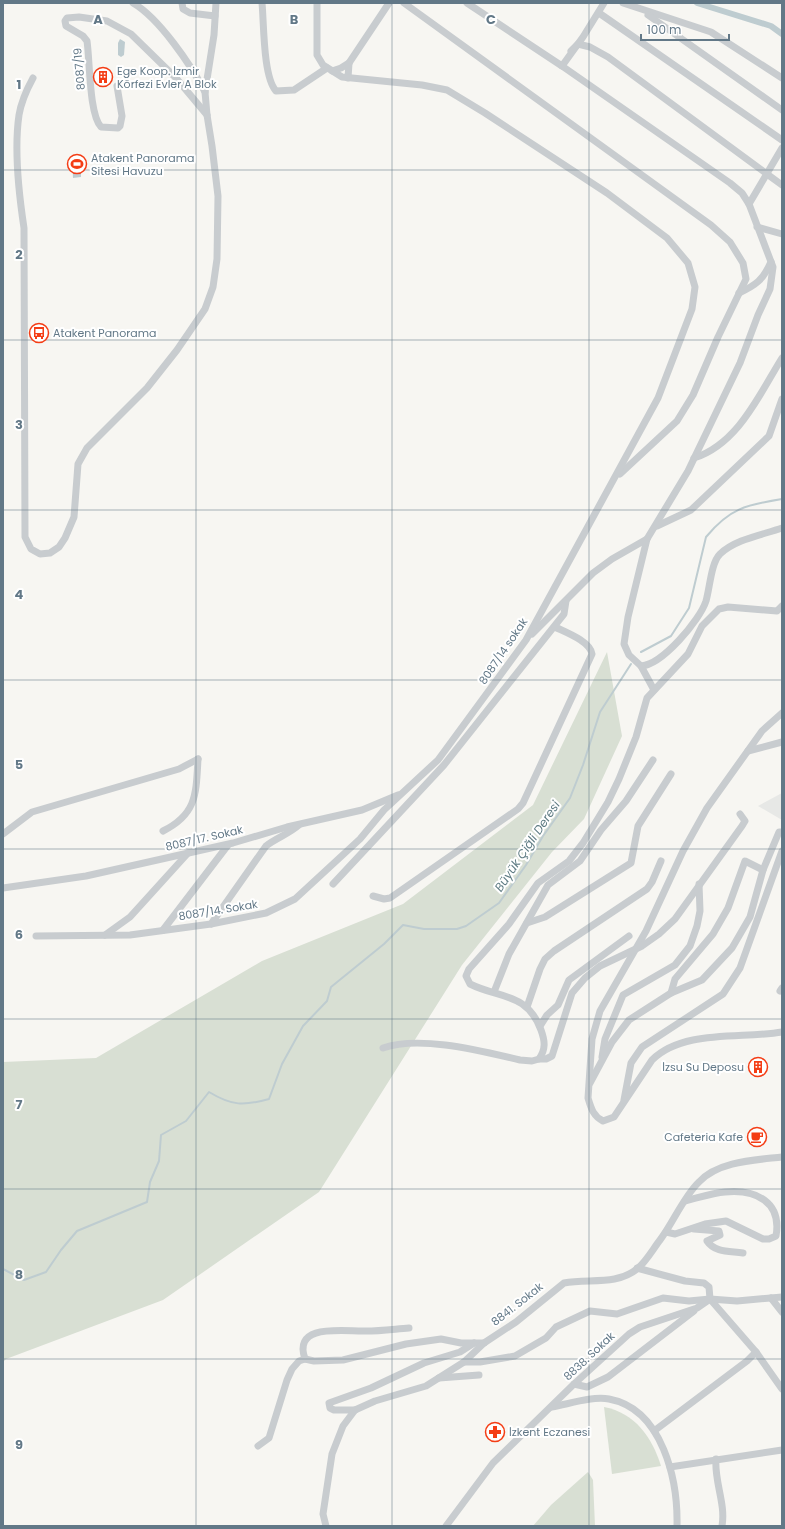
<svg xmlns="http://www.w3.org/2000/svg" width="785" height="1529" font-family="Poppins,sans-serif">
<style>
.built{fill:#e7e8e6}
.green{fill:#d8dfd3}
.water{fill:#beccd0}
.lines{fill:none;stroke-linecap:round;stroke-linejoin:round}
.stream{stroke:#beccd0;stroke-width:2}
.canal{stroke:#beccd0;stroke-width:6}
.minor{stroke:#c8cccf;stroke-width:7}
.grid{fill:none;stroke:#627887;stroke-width:1;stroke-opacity:0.55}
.labels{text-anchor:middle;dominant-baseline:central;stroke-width:4;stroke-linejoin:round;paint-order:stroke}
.street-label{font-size:11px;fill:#627887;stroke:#fff}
.poi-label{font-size:11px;fill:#627887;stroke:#fff;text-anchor:start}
.water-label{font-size:12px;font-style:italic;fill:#5e7b83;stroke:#fff}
.grid-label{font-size:13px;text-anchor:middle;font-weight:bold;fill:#627887;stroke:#fff;stroke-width:4;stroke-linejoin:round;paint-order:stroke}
</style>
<rect width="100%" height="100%" fill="#f7f6f2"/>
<polygon class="built" points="782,793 782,820 758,806"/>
<g class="green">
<polygon points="607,652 622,736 584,819 552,852 462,965 319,1192 163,1300 6,1359 3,1362 3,1062 96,1058 262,961 403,904 533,805"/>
<path d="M 604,1407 C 635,1413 652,1437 661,1466 L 612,1474 Z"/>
<polygon points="588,1472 593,1480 595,1526 533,1526 551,1505"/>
</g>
<g class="water">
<polygon points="120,39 125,42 124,55 121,57 118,55 118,43"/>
<polygon points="81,157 81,177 73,178 72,158"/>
</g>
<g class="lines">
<g class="stream">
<path d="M 641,652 L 671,636 L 689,608 L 706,537 C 730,508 746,505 782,499"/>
<path d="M 3,1269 L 24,1280 L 46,1272 L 61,1250 L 77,1231 L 147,1202 L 150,1182 L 159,1161 L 161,1135 L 186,1121 L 209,1092 C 232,1106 244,1106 269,1099 L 282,1064 L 303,1026 L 327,1001 L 331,987 L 384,944 L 403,925 L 424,929 L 457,929 L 466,926 L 499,903 L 526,865 L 543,836 L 570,798 L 583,765 L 600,712 L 631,664"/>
</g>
<polyline class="canal" points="697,3 771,26 782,34"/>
<g class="minor">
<path d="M 133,3 C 159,18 191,65 205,92"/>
<polyline points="182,3 183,9 190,13 215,16"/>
<path d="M 262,3 C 264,23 263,77 276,91 L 294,90 L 327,68"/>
<polyline points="404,3 711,225 730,242 743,263 746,279 718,337 693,395 677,421 620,474"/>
<polyline points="467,3 562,66 730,183 742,193 749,204 773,267 770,289 758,315 740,363 688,471 647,539 612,559 593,573 532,634"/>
<polyline points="623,3 711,32 782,78"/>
<polyline points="599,13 782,140"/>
<polyline points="648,15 782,110"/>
<polyline points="571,51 578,44 590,47 608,57 782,185"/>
<polyline points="562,66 583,37 604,3"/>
<polyline points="332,71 341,68 349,63"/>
<path d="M 33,78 C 27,89 21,103 19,115 C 14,149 19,195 24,228 L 25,537 L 31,549 L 40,554 L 50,553 L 59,547 L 65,538 L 74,517 L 78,464 L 87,448 L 147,388 L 177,350 L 205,309 L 213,287 L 217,259 L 218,196 L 212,146 L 207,115 L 205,92 L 214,35 L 216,3"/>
<polyline points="348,78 349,63 389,3"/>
<path d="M 117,86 L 122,116 L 120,126 L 118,128 L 101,127 C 89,114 90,61 87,41 L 83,36 L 66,26 L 65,21 L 67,18 L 79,17 L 107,21 L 131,34 L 176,78 L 207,115"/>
<polyline points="749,204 782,148"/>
<polyline points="757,227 782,234"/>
<path d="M 739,293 C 756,285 763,280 771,262"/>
<path d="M 694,458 C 738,444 759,395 782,358"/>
<polyline points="657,526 691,510 769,436 782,399"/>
<path d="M 647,539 L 628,617 L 624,644 L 629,655 L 641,666 C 662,665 700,620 706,601 C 710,587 711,563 720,554 C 736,539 762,535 782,528"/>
<polyline points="641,666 654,690"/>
<path d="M 782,713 L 762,731 L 707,808 L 683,851 L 646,931 L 600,1011 L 592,1039 L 588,1098 C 591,1108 593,1116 603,1121 L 614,1117 L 652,1060 C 683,1029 742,1039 782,1032"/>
<polyline points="748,751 782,742"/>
<path d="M 163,831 C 197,814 196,794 198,759"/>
<polyline points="3,834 32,812 179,769 198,759"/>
<polyline points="333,884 444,765 564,614 566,601"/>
<polyline points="3,888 86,876 233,843 287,827 362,810 398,795"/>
<path d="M 373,896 L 384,899 L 390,898 L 518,809 L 523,803 L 592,654 C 590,641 565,632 555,627"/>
<polyline points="527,923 545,917 631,863 638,826 671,774"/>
<path d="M 211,924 L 266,846 C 276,838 289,834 299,825"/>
<polyline points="163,930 228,845"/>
<polyline points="105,935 130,917 188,853"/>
<polyline points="36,936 130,935 211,924 266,913 295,899 360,839 384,810 438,760 526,640 658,398 692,309 695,287 688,263 667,238 607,193 485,113 447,90 422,85 342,77 323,65 317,55 317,3"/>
<polyline points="780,991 782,988"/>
<polyline points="494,992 509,954 548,885 580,861 601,830 626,801 653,760"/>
<polyline points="671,993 675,979 713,934 728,908 745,861 763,870"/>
<polyline points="527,1007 540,969 545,959 554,951 647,889 652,882 661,861"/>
<polyline points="540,1026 547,1015 558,1005 569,980 629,936"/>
<path d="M 383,1048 C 420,1035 481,1051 520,1060 L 532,1061 L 539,1059 C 546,1049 545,1041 541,1030 C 527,992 500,999 470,984 L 466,976 L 469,969 L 509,924 L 538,883 L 569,861 L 583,843 L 608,802 L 619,779 L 636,737 L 647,698 L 688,654 L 702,626 L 719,609 L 728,607 L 777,611 L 782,606"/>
<polyline points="602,1057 605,1039 623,995 675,965 690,946 697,926 700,911 699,884"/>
<polyline points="539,1059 546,1059 552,1056 572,993 585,978 600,966 642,946 659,934 675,919 742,826 745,821 740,814"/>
<polyline points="590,1083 612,1042 629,1020 671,993 702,980 732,948 750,917 763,870 779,832 782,832"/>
<polyline points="624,1100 631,1063 642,1047 723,994 740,968 782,851"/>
<path d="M 694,1229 L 719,1231 L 720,1235 L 707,1241 C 715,1253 730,1251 743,1253"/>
<path d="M 666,1232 L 675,1234 L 705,1224 L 726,1221 L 763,1239 L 769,1239 L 776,1236 C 782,1202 756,1189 725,1192 C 712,1193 698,1198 685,1201"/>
<polyline points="771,1298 782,1312"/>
<polyline points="710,1299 756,1352 782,1389"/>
<path d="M 305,1359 C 292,1322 346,1332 366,1331 C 381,1331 395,1329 409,1328"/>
<polyline points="464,1362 480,1362 515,1356 546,1338 556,1327 590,1311 617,1314 663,1298 689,1301 710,1299 737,1301 782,1297"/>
<polyline points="439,1378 479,1375"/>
<polyline points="574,1384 587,1387 608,1377 694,1311"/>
<path d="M 552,1407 C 569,1404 592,1396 609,1399 C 663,1409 678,1481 677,1526"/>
<polyline points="355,1410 334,1410 330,1408 329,1403 371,1388 424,1363 460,1352 474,1343"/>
<polyline points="654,1431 747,1361 756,1352"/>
<polyline points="258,1446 269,1438 287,1380 292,1369 299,1361 305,1359 314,1361 343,1360 406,1344 441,1339 461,1343 484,1343"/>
<path d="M 716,1459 C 714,1481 726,1504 722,1526"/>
<polyline points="670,1467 782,1450"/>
<path d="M 326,1526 L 323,1514 L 332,1454 L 343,1426 L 355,1410 L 375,1401 L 426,1386 L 464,1362 L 484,1343 L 516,1322 L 564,1283 C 588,1278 616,1286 637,1269 C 646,1262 653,1249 660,1240 C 673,1223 684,1196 699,1182 C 718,1161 756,1160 782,1157"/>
<polyline points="446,1526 493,1463 574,1384 629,1334 640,1327 697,1308 710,1299 709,1287 704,1283 685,1281 637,1268"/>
</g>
</g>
<path class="grid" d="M 196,3 L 196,1526M 392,3 L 392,1526M 589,3 L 589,1526M 3,170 L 782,170M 3,340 L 782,340M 3,510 L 782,510M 3,680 L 782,680M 3,849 L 782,849M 3,1019 L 782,1019M 3,1189 L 782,1189M 3,1359 L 782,1359"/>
<defs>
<symbol id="building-ring" viewBox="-11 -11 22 22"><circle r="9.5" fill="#fff" stroke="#f43d15" stroke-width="1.5"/><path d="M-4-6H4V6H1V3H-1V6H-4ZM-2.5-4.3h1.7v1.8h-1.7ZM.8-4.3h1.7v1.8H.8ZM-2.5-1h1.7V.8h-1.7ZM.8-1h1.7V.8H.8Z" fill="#f43d15"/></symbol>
<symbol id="stadium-ring" viewBox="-11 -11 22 22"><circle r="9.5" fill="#fff" stroke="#f43d15" stroke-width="1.5"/><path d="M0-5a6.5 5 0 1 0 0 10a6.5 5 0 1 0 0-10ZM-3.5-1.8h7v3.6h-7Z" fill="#f43d15"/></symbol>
<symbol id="bus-ring" viewBox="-11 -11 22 22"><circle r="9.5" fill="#fff" stroke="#f43d15" stroke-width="1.5"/><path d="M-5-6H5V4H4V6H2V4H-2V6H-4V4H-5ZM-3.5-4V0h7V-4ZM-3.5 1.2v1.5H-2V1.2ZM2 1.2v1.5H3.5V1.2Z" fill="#f43d15"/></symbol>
<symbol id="cafe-ring" viewBox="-11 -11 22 22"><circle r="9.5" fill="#fff" stroke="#f43d15" stroke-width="1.5"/><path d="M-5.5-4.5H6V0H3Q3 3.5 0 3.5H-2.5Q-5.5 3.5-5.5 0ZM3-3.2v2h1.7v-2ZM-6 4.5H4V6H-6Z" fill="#f43d15"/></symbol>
<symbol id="pharmacy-ring" viewBox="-11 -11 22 22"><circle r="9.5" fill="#fff" stroke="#f43d15" stroke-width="1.5"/><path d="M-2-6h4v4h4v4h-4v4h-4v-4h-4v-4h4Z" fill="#f43d15"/></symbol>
</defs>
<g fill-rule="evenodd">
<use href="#building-ring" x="92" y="66" width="22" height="22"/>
<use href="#stadium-ring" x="66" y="153" width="22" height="22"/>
<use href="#bus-ring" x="28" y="322" width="22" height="22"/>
<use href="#building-ring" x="747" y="1056" width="22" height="22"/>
<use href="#cafe-ring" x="746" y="1126" width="22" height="22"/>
<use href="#pharmacy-ring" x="484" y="1421" width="22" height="22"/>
</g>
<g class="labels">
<g class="street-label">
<text transform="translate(79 69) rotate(-95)">8087/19</text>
<text transform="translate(503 651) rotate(-56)">8087/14 sokak</text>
<text transform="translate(204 838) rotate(-13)">8087/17. Sokak</text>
<text transform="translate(218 910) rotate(-9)">8087/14. Sokak</text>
<text transform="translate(517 1304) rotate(-38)">8841. Sokak</text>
<text transform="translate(589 1356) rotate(-43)">8838. Sokak</text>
</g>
<g class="poi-label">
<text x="117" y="71">Ege Koop. İzmir<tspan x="117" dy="13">Körfezi Evler A Blok</tspan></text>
<text x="91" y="158">Atakent Panorama<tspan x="91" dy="13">Sitesi Havuzu</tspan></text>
<text x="53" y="333">Atakent Panorama</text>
<text x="744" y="1067" text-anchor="end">İzsu Su Deposu</text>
<text x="743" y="1137" text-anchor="end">Cafeteria Kafe</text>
<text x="509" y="1432">İzkent Eczanesi</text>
</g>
<g class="water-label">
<text transform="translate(527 846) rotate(-56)">Büyük Çiğli Deresi</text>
</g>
</g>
<g class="grid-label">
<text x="98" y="24">A</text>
<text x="294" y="24">B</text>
<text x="491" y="24">C</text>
<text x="19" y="89">1</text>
<text x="19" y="259">2</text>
<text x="19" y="429">3</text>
<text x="19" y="599">4</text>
<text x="19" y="769">5</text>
<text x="19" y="939">6</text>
<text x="19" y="1109">7</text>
<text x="19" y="1279">8</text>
<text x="19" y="1449">9</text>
</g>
<rect width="785" height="1529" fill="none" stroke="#627887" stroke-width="8"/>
<path d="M641 34v6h88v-6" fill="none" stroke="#627887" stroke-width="2"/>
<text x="647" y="34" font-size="12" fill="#627887" stroke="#ffffff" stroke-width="3" paint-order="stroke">100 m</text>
</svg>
